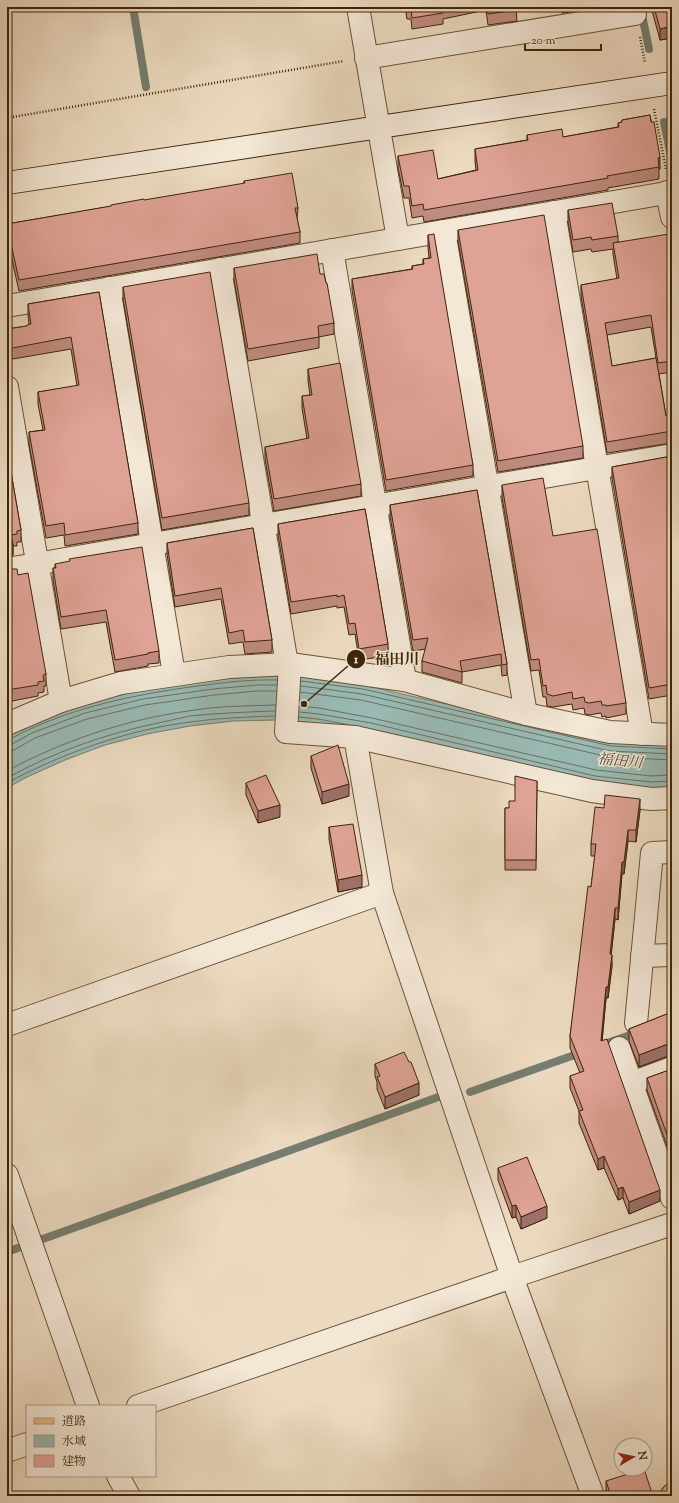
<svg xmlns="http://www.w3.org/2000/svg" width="679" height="1503" font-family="'Sorts Mill Goudy','Noto Serif JP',serif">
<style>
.water{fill:#99bab5;stroke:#757e70}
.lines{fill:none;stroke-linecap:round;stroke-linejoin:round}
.shore{stroke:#6c705e;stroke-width:1}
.stream{stroke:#757e70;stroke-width:8}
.street-casing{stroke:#6a5236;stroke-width:24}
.secondary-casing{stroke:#3e2508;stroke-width:24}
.primary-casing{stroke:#3e2508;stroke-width:24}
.path{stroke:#3e2508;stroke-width:2.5;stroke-dasharray:1 2;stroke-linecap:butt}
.street{stroke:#f3e7d6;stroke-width:22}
.secondary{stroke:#f3e7d6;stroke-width:22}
.primary{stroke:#e6bd80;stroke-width:22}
.wall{fill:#c08b81;stroke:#3e2508;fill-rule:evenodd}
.shaded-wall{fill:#9c7169;stroke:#3e2508}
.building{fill:#dfa296;stroke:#3e2508}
.labels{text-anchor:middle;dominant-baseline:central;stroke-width:3;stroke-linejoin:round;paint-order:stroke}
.water-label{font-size:15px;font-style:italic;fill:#554a33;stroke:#f3e7d6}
.leader{fill:none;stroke:#3e2508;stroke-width:1.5}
.callout-dot{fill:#3e2508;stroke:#f3e7d6;stroke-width:1.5}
.mark-label{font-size:12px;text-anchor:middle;font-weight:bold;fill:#fff}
.callout-label{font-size:15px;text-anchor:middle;font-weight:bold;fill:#3e2508;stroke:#f3e7d6;stroke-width:3;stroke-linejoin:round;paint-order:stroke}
</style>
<rect width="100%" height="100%" fill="#ecdac0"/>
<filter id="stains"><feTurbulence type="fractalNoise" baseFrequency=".005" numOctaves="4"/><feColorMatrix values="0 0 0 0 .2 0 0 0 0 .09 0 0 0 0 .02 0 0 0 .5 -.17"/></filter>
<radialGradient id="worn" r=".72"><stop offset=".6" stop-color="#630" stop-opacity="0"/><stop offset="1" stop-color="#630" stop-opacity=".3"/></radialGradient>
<path class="water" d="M 257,676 L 306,677 L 363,685 L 612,742 L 672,745 L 672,790 L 593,785 L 369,732 L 317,723 L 277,720 L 234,721 L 190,726 L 147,734 L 105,745 L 65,760 L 25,778 L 7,788 L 7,737 C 83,694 171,684 257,676 Z"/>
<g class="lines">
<g class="shore">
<polyline points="301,681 363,689 611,746 672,749"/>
<polyline points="301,686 362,694 610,751 672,754"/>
<polyline points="300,692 361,700 609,757 672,760"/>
<polyline points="300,706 319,708 372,718 596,770 651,776 672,775"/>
<polyline points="299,712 319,714 371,723 595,776 651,782 672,781"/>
<polyline points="299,717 318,719 350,725"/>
<path d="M 7,740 L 10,739 C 64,710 123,697 183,688 C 214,684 245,679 277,680"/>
<polyline points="7,745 12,744 32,733 85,713 143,699 213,689 257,685 277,685"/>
<polyline points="7,751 14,750 35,738 87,719 145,705 214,695 257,691 276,691"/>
<path d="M 7,771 C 62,741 125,720 188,711 C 217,706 246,706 276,705"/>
<path d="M 7,778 C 54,752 105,734 158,723 C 169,721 179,718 190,716 C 219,713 247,712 275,711"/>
<path d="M 7,783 C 63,753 127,730 190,722 C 218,718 247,717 275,716"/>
</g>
<g class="stream">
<polyline points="133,7 146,87"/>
<polyline points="641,10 649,49"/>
<polyline points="664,122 672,161"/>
<polyline points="599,1046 639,1032"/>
<polyline points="470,1092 583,1052"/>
<polyline points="40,1240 444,1095 443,1091"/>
<polyline points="7,1252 23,1246"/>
</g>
<defs>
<g id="street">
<polyline points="358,7 398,239"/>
<polyline points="366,58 635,14"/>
<polyline points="667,192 672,217"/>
<polyline points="554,212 642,734"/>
<polyline points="444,231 526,714"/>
<polyline points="332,250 405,680"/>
<polyline points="220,269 287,664"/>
<polyline points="109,288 174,674"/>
<polyline points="7,306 672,192"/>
<polyline points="7,387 61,701"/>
<polyline points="7,569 672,455"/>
<polyline points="290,664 286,732 355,737 382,893 512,1277 593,1496"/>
<polyline points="7,724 61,701 121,683 229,667 290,664 404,680 526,714 610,732 672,735"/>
<polyline points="355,737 592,791 651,799 672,798"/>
<polyline points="642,956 672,955"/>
<polyline points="636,1023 652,853 672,852"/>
<polyline points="7,1025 382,893"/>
<polyline points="619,1048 672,1198"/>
<polyline points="631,1083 672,1068"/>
<polyline points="7,1175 88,1406"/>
<polyline points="138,1406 512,1277 672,1224"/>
<polyline points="7,1451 27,1444"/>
<polyline points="118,1476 129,1496"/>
</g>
<polyline id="secondary" points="7,183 672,83"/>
<polyline id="primary" points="672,1496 672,1495"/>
</defs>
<use href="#street" class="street-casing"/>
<use href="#secondary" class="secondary-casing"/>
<use href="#primary" class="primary-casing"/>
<g class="path">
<polyline points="640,37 645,63"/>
<polyline points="654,109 666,169"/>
<polyline points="7,118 344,61"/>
</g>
<use href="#street" class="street"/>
<use href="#secondary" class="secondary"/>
<use href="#primary" class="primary"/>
</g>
<g class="wall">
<polygon points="405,7 516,7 517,21 488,25 486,10 443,19 443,24 412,29 411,19 407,19"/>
<polygon points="561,7 600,7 562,13"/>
<polygon points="651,7 672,7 672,38 660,40"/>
<polygon points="650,115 660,169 659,170 659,179 608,188 608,190 424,222 423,216 412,218 409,198 404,198 398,168 398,156 438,179 476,170 475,161 475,149 527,140 527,135 563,137 618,127 618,123 622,122 622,120"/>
<polygon points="244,181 298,208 297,219 300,232 300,243 19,291 7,238 7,224 244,184"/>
<path d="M 568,210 L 618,236 L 618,242 L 672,252 L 672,372 L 659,374 L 666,416 L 672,415 L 672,443 L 607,453 L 581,296 L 581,285 L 617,279 L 613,254 L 613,249 L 592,252 L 591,249 L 573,252 L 568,222 ZM 651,327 L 656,358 L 612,366 L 607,335 Z"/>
<polygon points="458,230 583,446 583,458 498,472 458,241"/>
<polygon points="428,235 473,465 473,476 386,491 352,290 352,279 412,269 412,266 423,264 423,259 429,258 428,247"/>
<polygon points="234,268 320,274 334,323 334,334 319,337 319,348 248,361 234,280"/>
<polygon points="123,287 249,503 249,515 162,530 123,299"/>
<polygon points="99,292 138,523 138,534 65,546 64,535 46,538 29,444 29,432 43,430 38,404 38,392 77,386 71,349 7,360 7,329 27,326 29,324 28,315 28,304"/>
<polygon points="308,369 361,484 361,496 274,511 265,459 265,447 307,439 302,408 302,396 310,395 308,381"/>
<polygon points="7,449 21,530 21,542 17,542 17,546 13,546 13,555 7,557"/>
<polygon points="672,456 672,695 649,699 612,478 612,467"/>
<polygon points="502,485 553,536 626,703 626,714 606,718 606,716 602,717 601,713 589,715 585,714 584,708 573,710 572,704 553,707 547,706 546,697 543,697 539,670 531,671 502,497"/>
<polygon points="477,490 507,664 507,675 502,676 501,665 462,672 462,683 422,672 422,661 426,649 413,651 390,516 390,505"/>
<polygon points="365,509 388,644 388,656 359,660 355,634 349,635 344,607 337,608 337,606 291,614 278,535 278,524"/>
<polygon points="253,528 272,640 272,652 245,654 243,642 229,644 221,599 175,607 167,554 167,543"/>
<polygon points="55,564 159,651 159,663 148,664 148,666 115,672 106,622 61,629 53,580 53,568 55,568"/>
<polygon points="7,569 18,575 46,674 46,686 44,686 44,692 38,693 38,696 7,702"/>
<polygon points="311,756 349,796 322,804 311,768"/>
<polygon points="537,781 536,870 505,870 505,808 509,808 515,801"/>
<polygon points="246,783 280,817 258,823 246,795"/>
<polygon points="604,808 640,810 636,842 628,841 624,874 622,874 618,920 615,919 611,955 612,966 608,998 606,998 602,1041 660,1201 629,1214 623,1198 618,1200 604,1168 598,1170 579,1123 579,1111 570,1088 570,1076 580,1073 570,1048 570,1036 591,887 595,856 591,856 591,844"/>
<polygon points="329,827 362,887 338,892 329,839"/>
<polygon points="672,1012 672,1056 668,1056 639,1067 629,1041 629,1029"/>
<polygon points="409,1062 419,1095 385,1109 377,1089 377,1082 375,1076 375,1064"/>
<polygon points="672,1069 672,1160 647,1090 647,1078"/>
<polygon points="498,1168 547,1218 521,1229 516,1217 512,1218 498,1180"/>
<polygon points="606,1481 653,1496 608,1496 606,1490"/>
</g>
<g class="shaded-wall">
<polygon points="672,26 672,38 660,40 660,29"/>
<polygon points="660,157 660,169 659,170 658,158"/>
<polygon points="13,544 13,555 7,557 7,546"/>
<polygon points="349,784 349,796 322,804 322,792"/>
<polygon points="640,799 640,810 636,842 636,830"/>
<polygon points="280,805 280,817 258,823 258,811"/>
<polygon points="628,830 628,841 624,874 624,862"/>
<polygon points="622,862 622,874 618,920 618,908"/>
<polygon points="362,875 362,887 338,892 338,880"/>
<polygon points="615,908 615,919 610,966 610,954"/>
<polygon points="612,955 612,966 608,998 608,987"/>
<polygon points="606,987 606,998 601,1053 601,1041"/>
<polygon points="668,1044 668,1056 639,1067 639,1055"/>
<polygon points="419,1083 419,1095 385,1109 385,1097"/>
<polygon points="604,1156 604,1168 598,1170 598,1159"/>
<polygon points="623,1187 623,1198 618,1200 618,1189"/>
<polygon points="660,1190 660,1201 629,1214 629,1202"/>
<polygon points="516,1205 516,1217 512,1218 512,1206"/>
<polygon points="547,1206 547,1218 521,1229 521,1217"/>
</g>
<g class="building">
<polygon points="407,7 448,7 442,8 443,13 412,18 411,8 407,8"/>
<polygon points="487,7 516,7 517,10 488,14"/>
<polygon points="654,7 672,7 672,26 660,29"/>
<polygon points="650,115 651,122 654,122 660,157 658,158 659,167 607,176 608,178 424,210 423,204 412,206 409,186 404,186 398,156 433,150 438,179 478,170 475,149 528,140 527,135 562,129 563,137 619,127 618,123 622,122 622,120"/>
<polygon points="292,173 298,208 295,208 300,232 19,280 7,226 7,224 111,206 111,205 144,199 144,200 245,183 244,181"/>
<polygon points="612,203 618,236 592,240 591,237 573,240 568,210"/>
<polygon points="544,215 583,446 498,461 458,230"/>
<polygon points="434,234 473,465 386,480 352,279 413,269 412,266 424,264 423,259 431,258 428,235"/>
<polygon points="669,234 672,252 672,361 658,363 651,315 605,323 612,366 656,358 666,416 672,415 672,431 607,442 581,285 619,278 613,243"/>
<polygon points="317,254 320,274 324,274 326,283 327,283 334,323 318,326 319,337 248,349 234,268"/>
<polygon points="210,272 249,503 162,518 123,287"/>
<polygon points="99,292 138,523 65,535 64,523 46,526 29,432 45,430 38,392 79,385 71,337 7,349 7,329 27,326 27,325 31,324 28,304"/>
<polygon points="340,363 361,484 274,499 265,447 309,438 302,396 312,395 308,369"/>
<polygon points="7,449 21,530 17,531 17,534 11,535 13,544 7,546"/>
<polygon points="672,456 672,684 649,688 612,467"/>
<polygon points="543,478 553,536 597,529 626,703 606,706 606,705 602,705 601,701 589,703 585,702 584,697 573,699 572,692 553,696 547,694 546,685 543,686 539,659 531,660 502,485"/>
<polygon points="477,490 507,664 502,665 501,654 460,661 462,672 422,661 428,638 413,640 390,505"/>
<polygon points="365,509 388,644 359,649 355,623 349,624 344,595 337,597 337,595 291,602 278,524"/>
<polygon points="253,528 272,640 245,642 243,630 229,633 221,588 175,596 167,543"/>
<polygon points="142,547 159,651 148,653 148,654 115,660 106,610 61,617 53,568 56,568 55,564 70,561 69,559"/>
<polygon points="7,569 17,569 18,575 28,573 46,674 43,675 44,681 38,682 38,685 7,690"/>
<polygon points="338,745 349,784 322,792 311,756"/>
<polygon points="266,775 280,805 258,811 246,783"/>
<polygon points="515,776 537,781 536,860 505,860 505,808 509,808 509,801 515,801"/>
<polygon points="605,795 640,799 636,830 628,830 624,862 622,862 618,908 615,908 610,954 612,955 608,987 606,987 601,1041 607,1039 660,1190 629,1202 623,1187 618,1189 604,1156 598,1159 579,1111 583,1110 570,1076 584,1071 570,1036 588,886 591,887 596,844 591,844 595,807 604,808"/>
<polygon points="353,824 362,875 338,880 329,827"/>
<polygon points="672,1012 672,1044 668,1044 639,1055 629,1029"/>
<polygon points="404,1052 409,1062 411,1062 419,1083 385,1097 377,1077 380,1076 375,1064"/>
<polygon points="672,1069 672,1149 647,1078"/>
<polygon points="527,1157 547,1206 521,1217 516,1205 512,1206 498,1168"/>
<polygon points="644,1469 653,1496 611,1496 606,1481"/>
</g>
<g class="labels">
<g class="water-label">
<text transform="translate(620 762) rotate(6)">福田川</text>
</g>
</g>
<path class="leader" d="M304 704L356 659"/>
<g class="callout-dot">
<circle cx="304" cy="704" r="4"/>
<circle cx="356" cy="659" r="10"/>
</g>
<g class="mark-label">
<text x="356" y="663">1</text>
</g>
<g class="callout-label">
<text x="397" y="664">福田川</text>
</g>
<rect width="679" height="1503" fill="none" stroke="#ecdac0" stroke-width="24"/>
<rect x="8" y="8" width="663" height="1487" fill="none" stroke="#3e2508" stroke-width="2"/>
<rect x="12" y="12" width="655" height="1479" fill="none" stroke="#3e2508"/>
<rect x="26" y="1405" width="130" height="72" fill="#f3e7d6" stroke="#ab9984"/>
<rect x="34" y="1418" width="20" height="6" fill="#e6bd80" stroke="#ab9984"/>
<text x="62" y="1425" font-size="12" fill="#3e2508">道路</text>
<rect x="34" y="1435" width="20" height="12" fill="#99bab5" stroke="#ab9984"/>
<text x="62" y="1445" font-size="12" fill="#3e2508">水域</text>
<rect x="34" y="1455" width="20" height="12" fill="#dfa296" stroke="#ab9984"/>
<text x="62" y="1465" font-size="12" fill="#3e2508">建物</text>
<g transform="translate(633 1457) rotate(81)"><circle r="19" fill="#f3e7d6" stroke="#ab9984"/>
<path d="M0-3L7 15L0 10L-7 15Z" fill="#8f2418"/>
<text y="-6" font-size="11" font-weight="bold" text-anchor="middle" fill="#3e2508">N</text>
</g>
<path d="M525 44v6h76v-6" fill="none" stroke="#3e2508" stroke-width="2"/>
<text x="531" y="44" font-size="12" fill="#3e2508" stroke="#f3e7d6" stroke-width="3" paint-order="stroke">20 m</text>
<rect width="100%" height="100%" filter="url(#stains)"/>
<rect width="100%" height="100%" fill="url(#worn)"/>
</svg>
